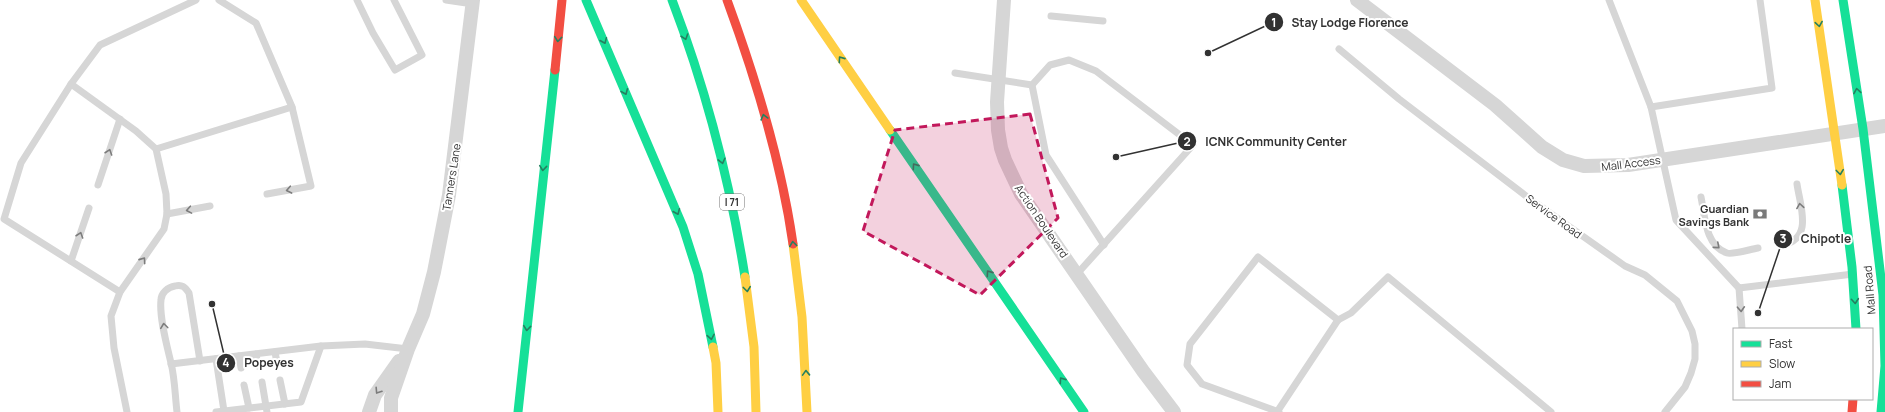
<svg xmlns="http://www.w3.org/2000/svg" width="1885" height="412" font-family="Manrope,sans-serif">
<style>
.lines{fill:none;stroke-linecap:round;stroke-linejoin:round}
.lane{stroke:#d6d6d6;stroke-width:7}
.street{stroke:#d6d6d6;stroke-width:14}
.fast{stroke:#16e098;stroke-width:9}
.slow{stroke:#ffcf43;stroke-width:9}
.jam{stroke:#f24e42;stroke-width:9}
.oneway{stroke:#258060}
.oneway2{stroke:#7c7c7c}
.marked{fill:#c2185b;fill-opacity:0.2;stroke:#c2185b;stroke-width:3;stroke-dasharray:8 5;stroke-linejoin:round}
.labels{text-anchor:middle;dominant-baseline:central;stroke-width:4;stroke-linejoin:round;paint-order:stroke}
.shield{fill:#fff;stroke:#707070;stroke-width:1}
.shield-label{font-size:10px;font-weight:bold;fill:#323232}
.street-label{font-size:11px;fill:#323232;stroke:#fff}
.poi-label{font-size:11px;font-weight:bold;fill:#323232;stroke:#fff;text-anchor:end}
.leader{fill:none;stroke:#323232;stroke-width:1.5}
.callout-dot{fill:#323232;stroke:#fff;stroke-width:1.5}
.mark-label{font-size:12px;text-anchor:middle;font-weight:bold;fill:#fff}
.callout-label{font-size:12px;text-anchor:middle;font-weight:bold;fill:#323232;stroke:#fff;stroke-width:4;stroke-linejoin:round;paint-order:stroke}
</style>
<rect width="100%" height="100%" fill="#fff"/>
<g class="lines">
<g class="lane">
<polyline points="357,0 373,33 395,70 422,55 394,0"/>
<polyline points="446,0 473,4"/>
<polyline points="1609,0 1651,107 1676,220 1739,288 1853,274"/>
<polyline points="1051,16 1103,21"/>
<polyline points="1339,49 1399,99 1526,196 1625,266 1645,275 1677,301 1692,331 1695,344 1695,359 1691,373 1685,387 1665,412"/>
<polyline points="955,73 1032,85 1050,65 1069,60 1096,71 1193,145 1077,274"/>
<polyline points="71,84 136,131 156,149 166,194 167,214 164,229 120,292 111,316 114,348 127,412"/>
<polyline points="1032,85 1046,155 1104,245"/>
<polyline points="1651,107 1772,88 1760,0"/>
<polyline points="156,149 292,107 256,23 219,0"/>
<polyline points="98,185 120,119"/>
<polyline points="267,194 311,186 292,107"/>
<path d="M 1701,197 C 1705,216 1705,246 1727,253 C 1733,255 1751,249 1758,248"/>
<polyline points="167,214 210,206"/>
<path d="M 1782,245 C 1814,239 1800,206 1797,184"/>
<polyline points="71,261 89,208"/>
<polyline points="1739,288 1742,329"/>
<polyline points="120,292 4,219 21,163 71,84 100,45 196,0"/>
<polyline points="275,352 277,363"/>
<polyline points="256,354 258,366"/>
<polyline points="239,356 241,368"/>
<polyline points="216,359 224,411"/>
<polyline points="171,364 321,346 365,344 408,349"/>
<polyline points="280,380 285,404"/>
<polyline points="262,382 267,412"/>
<polyline points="244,385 249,408"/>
<path d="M 177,412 C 175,396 175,379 171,363 C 167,346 159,317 161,300 C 161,293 168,287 175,286 C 182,284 185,287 189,293 L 200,361"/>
<polyline points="216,412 301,402 321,346"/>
<polyline points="1277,412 1338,320"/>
<polyline points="1279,412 1202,384 1187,365 1190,344 1258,257 1338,320 1351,313 1388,277 1551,412"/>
</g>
<g class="street">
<polyline points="1004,0 997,102 998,130 1001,148 1005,160 1021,194 1143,371 1174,412"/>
<polyline points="1357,0 1495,105 1542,147 1563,160 1584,166 1628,165 1885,126"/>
<polyline points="369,412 375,395 399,361"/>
<polyline points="391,412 391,398 408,349 423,314 434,272 449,195 473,0"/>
</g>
<g class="fast">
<polyline points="586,0 683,227 698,274 713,347"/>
<path d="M 672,0 C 706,89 730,182 745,277"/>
<polyline points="1843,0 1863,129 1883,295 1885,366 1881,412"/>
<polyline points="890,130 1084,412"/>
<polyline points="1842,185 1852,267 1856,329"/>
<polyline points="518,412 555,70"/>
</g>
<g class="slow">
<polyline points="801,0 890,130"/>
<polyline points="1815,0 1842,185"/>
<polyline points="793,244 802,317 807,412"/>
<polyline points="745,277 754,347 756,412"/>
<polyline points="713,347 716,363 718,412"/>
</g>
<g class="jam">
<path d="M 727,0 C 756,79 781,160 793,244"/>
<polyline points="555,70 562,0"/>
<polyline points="1852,412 1853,399"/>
</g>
</g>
<defs><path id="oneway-chevron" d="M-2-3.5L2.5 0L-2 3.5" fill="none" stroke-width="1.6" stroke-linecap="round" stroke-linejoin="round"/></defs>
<g class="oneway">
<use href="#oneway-chevron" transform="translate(1819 24) rotate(81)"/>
<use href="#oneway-chevron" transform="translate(685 37) rotate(71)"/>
<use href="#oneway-chevron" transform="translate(558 39) rotate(96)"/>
<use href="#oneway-chevron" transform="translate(604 41) rotate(67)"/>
<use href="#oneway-chevron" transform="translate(841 59) rotate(-125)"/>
<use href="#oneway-chevron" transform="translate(1857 91) rotate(-99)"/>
<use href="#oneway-chevron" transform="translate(625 92) rotate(67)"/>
<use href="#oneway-chevron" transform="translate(764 117) rotate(-105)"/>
<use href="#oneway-chevron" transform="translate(722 161) rotate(76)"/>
<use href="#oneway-chevron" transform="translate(915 166) rotate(-125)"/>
<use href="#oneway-chevron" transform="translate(543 168) rotate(96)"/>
<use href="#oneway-chevron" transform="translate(1840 172) rotate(83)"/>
<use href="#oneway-chevron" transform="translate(677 212) rotate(67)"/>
<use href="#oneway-chevron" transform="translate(793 244) rotate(-98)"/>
<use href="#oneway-chevron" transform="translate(989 273) rotate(-125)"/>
<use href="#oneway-chevron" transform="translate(747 289) rotate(83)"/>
<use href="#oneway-chevron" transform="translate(1855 301) rotate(85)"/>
<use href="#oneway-chevron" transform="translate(527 328) rotate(96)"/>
<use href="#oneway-chevron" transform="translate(711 337) rotate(80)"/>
<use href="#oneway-chevron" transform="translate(806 373) rotate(-92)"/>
<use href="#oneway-chevron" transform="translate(1062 380) rotate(-125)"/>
</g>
<g class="oneway2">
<use href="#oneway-chevron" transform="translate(109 152) rotate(-71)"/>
<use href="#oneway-chevron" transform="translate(289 190) rotate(169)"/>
<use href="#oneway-chevron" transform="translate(1800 206) rotate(-99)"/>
<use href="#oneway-chevron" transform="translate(189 210) rotate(170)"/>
<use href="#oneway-chevron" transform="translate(80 235) rotate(-71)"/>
<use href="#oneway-chevron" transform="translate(1717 246) rotate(41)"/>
<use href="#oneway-chevron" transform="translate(143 260) rotate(-55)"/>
<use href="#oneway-chevron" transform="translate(1741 309) rotate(87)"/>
<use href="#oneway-chevron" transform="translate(164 326) rotate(-97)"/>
<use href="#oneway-chevron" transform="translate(378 391) rotate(123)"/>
</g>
<path class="marked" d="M 1030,114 L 1058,218 L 980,295 L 863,231 L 895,130 Z"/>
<defs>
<symbol id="bank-bare" viewBox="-9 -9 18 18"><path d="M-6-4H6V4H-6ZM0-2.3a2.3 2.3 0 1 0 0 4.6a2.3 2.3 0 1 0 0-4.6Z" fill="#7a7a7a" stroke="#fff" stroke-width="2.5" paint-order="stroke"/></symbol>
</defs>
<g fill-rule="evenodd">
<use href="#bank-bare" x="1750" y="204" width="20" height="20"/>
</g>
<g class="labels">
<rect class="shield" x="720" y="194" width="24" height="16" rx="3"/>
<g class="shield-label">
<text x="732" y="202">I 71</text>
</g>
<g class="street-label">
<text transform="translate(1631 163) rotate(-7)">Mall Access</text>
<text transform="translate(451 177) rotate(-81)">Tanners Lane</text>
<text transform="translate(1554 216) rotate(36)">Service Road</text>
<text transform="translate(1042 221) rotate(56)">Action Boulevard</text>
<text transform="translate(1869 290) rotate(-95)">Mall Road</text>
</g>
<g class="poi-label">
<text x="1749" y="208">Guardian<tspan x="1749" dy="13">Savings Bank</tspan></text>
</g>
</g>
<path class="leader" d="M1208 53L1274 22M1116 157L1187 141M1758 313L1783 239M212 304L226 363"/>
<g class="callout-dot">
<circle cx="1208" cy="53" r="4"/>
<circle cx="1116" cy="157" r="4"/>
<circle cx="1758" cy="313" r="4"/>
<circle cx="212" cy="304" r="4"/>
<circle cx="1274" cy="22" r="10"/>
<circle cx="1187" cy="141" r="10"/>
<circle cx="1783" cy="239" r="10"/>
<circle cx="226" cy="363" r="10"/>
</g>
<g class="mark-label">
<text x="1274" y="27">1</text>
<text x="1187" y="146">2</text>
<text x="1783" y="243">3</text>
<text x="226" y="367">4</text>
</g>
<g class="callout-label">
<text x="1350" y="27">Stay Lodge Florence</text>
<text x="1276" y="146">ICNK Community Center</text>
<text x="1826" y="243">Chipotle</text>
<text x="269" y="367">Popeyes</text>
</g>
<rect x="1733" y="328" width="140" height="72" fill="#ffffff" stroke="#adadad"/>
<rect x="1741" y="341" width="20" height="6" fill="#16e098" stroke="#adadad"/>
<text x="1769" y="348" font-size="12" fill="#323232">Fast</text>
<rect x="1741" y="361" width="20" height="6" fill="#ffcf43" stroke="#adadad"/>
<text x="1769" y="368" font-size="12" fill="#323232">Slow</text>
<rect x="1741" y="381" width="20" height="6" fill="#f24e42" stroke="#adadad"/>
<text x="1769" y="388" font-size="12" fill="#323232">Jam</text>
</svg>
